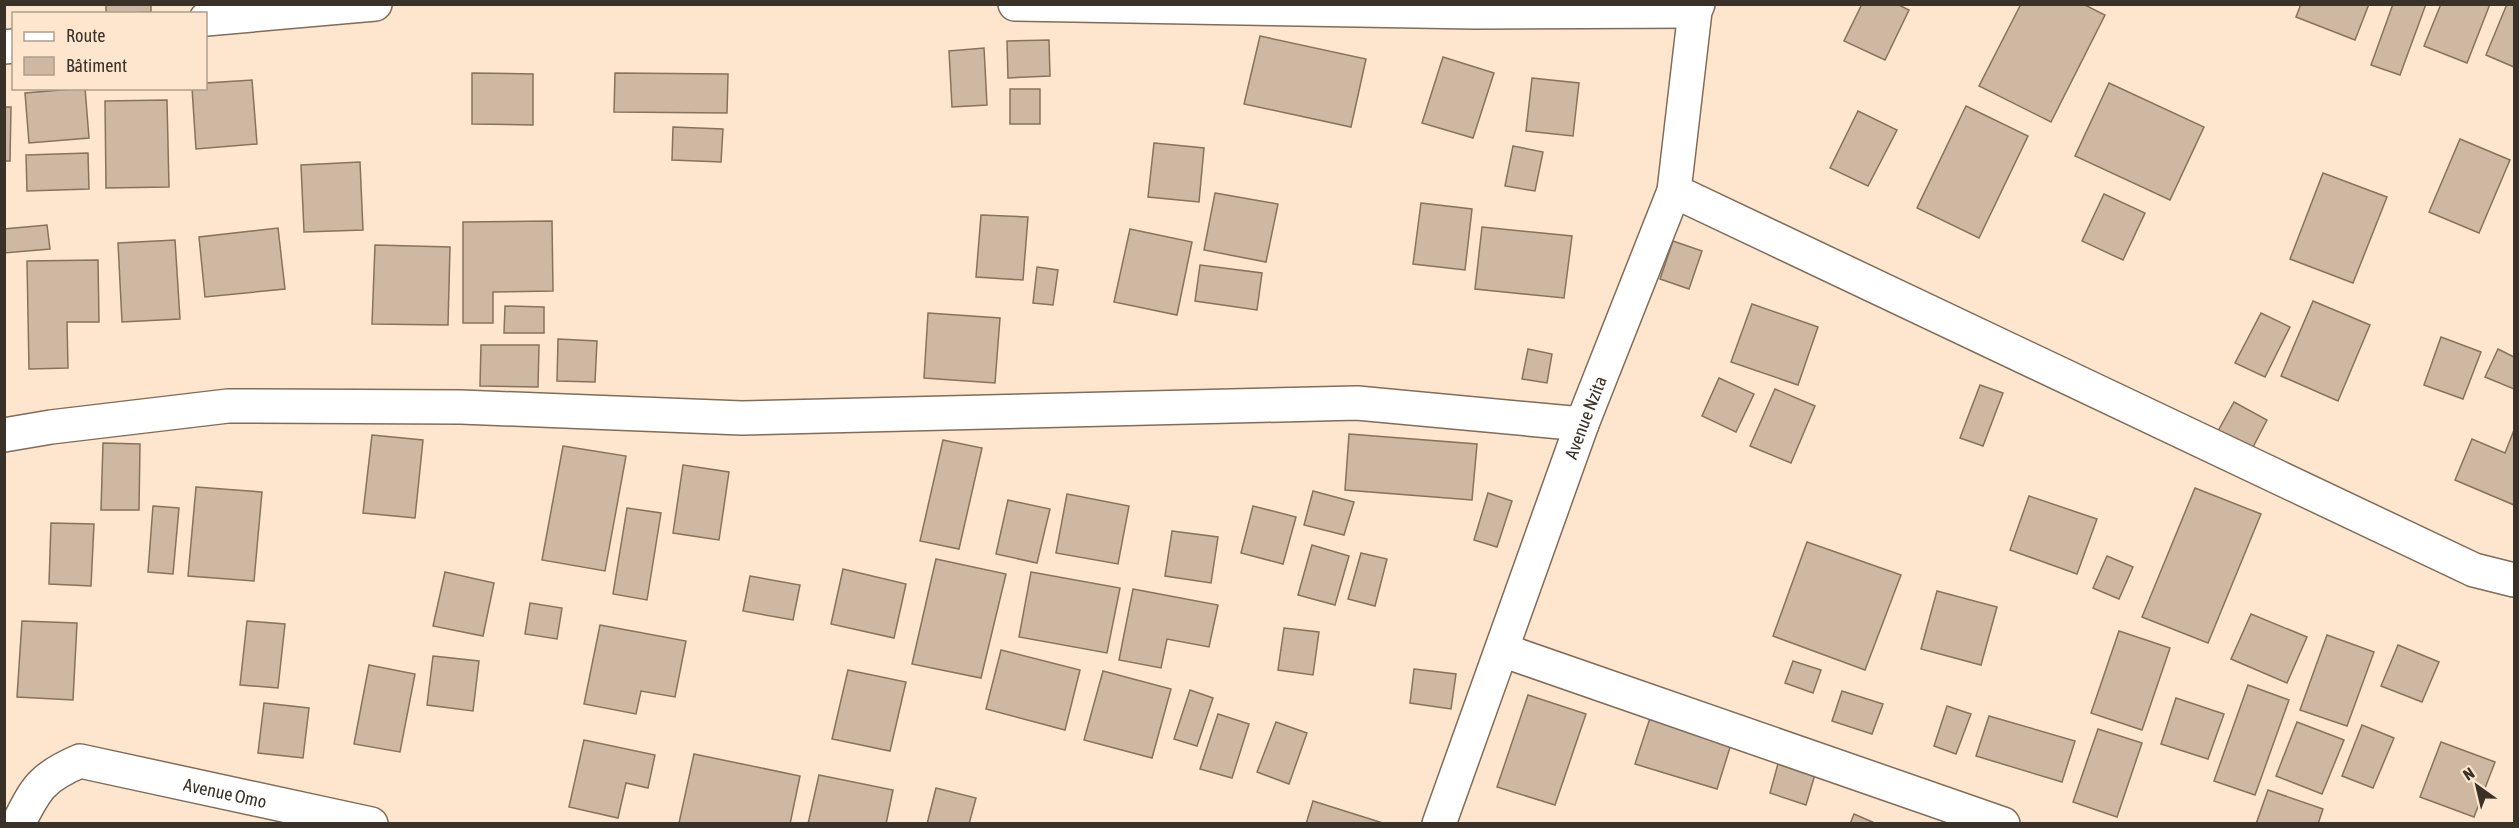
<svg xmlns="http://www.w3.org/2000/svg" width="2519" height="828" font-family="'Asap Condensed',sans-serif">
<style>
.building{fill:#cfb8a2;stroke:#87725e;stroke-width:1.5}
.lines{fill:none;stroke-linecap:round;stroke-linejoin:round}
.street-casing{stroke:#816c58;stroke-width:36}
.street{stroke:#fff;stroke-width:33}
.labels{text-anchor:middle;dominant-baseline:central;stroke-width:5;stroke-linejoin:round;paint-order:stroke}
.street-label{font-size:18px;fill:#3a3128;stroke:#fde5ce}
</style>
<rect width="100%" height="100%" fill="#fde5ce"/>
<g class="building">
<polygon points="106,4 151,4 151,12 106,14"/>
<polygon points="1862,4 1897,4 1909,10 1885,60 1844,41"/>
<polygon points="2021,4 2083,4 2105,15 2051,122 1979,86"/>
<polygon points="2301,4 2369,4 2355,40 2296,17"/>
<polygon points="2393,4 2426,4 2400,75 2371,65"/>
<polygon points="2441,4 2490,4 2467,63 2424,46"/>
<polygon points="2507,4 2514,4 2514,67 2486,55"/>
<polygon points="1260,36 1366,59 1351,127 1244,104"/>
<polygon points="1049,40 1050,76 1008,78 1007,41"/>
<polygon points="984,48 987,105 952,107 949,51"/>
<polygon points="1443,57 1494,73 1473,138 1422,123"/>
<polygon points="472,73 533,74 533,125 472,124"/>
<polygon points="615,73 728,74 727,113 614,112"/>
<polygon points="1532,78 1579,83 1573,136 1526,131"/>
<polygon points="252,80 257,144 196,149 192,88 206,88 206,83"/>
<polygon points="2109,83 2204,127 2170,200 2075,156"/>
<polygon points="85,88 89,138 29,143 25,93"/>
<rect x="1010" y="89" width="30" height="35"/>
<polygon points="167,100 169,187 106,188 105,101"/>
<polygon points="1966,106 2028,136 1979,238 1917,208"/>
<polygon points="4,107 11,107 10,161 4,161"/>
<polygon points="1858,111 1897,130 1868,186 1830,168"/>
<polygon points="673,127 723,129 721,162 672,160"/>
<polygon points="2460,139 2510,160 2479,233 2429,212"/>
<polygon points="1154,143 1204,148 1199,202 1148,197"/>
<polygon points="1513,146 1543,152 1535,191 1505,186"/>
<polygon points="88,153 89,189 27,191 26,155"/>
<polygon points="360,162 363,230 304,232 301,165"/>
<polygon points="2323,173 2387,197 2353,283 2290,259"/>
<polygon points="1215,193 1278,204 1266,262 1204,250"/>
<polygon points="2104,194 2145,213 2123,260 2082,241"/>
<polygon points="1421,203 1472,209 1465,270 1413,264"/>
<polygon points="981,215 1028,217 1023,280 976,277"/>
<polygon points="552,221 553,291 493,292 493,323 463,323 463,222"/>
<polygon points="47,225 50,249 4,253 4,229"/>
<polygon points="1482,227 1572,236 1564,298 1475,289"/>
<polygon points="278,228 285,289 205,297 199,237"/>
<polygon points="1130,229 1192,242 1177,315 1114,302"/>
<polygon points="175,240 180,319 122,322 118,243"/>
<polygon points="1673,241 1702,251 1689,289 1660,279"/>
<polygon points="375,245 450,247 448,325 372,324"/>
<polygon points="98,260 99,322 67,322 68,368 29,369 27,261"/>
<polygon points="1200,265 1262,273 1257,310 1195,301"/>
<polygon points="1037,267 1058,270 1053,305 1033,303"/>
<polygon points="2313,301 2370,325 2338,401 2281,376"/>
<polygon points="1752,304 1818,327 1798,385 1731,362"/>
<polygon points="505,306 544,307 544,333 504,333"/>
<polygon points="928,313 1000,318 995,383 924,378"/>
<polygon points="2261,313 2290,327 2265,377 2235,363"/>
<polygon points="2441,337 2481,352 2463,399 2424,385"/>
<polygon points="558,339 597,341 595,382 557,381"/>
<polygon points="481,345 539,345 538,387 480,386"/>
<polygon points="1528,349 1552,354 1547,383 1522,379"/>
<polygon points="2498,349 2514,357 2514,389 2485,377"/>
<polygon points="1719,378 1754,394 1736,432 1702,416"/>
<polygon points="1980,385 2003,393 1983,446 1960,438"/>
<polygon points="1775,389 1815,406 1791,463 1750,446"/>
<polygon points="2234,402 2267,420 2252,449 2218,431"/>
<polygon points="2514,430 2514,505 2455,480 2472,439 2505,453"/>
<polygon points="1349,434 1477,444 1472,500 1345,490"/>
<polygon points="372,435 423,440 415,518 363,513"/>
<polygon points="943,440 982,448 959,549 920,541"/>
<polygon points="103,443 140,444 139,510 101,510"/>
<polygon points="563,446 626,456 605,571 542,560"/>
<polygon points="683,465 729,472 719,540 673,533"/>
<polygon points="196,487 262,492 254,581 188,576"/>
<polygon points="2195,488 2261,514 2208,643 2142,617"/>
<polygon points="1313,491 1354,502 1344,535 1304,525"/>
<polygon points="1488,493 1512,501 1497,547 1474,540"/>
<polygon points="1067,494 1129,506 1118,564 1056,553"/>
<polygon points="2029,496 2097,519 2077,574 2010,550"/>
<polygon points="1008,500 1050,509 1037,563 996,554"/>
<polygon points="153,506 179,508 173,574 148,572"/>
<polygon points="1253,506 1296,517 1283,564 1241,553"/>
<polygon points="627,508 661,513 647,600 613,594"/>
<polygon points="51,523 94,524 91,586 49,584"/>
<polygon points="1172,531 1218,537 1211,583 1165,576"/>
<polygon points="1807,542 1901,575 1865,670 1773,636"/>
<polygon points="1312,545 1349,556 1335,605 1298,595"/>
<polygon points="1361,553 1387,559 1375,606 1348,599"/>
<polygon points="2107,556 2133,567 2119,599 2093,588"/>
<polygon points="936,559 1006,574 981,678 912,664"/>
<polygon points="843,569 906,584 894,638 831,624"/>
<polygon points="445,572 494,583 483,636 433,626"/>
<polygon points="1031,572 1120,588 1107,653 1019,637"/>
<polygon points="750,576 800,585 793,620 743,611"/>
<polygon points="1133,589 1218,605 1209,647 1167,639 1161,668 1119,660"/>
<polygon points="1937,591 1997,607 1981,665 1921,649"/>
<polygon points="530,603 562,608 557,639 525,634"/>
<polygon points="2251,614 2307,637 2287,683 2231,659"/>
<polygon points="22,621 77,623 73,700 17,697"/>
<polygon points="247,621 285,624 278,688 240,685"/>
<polygon points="600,625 686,641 675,697 641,691 636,714 584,704"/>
<polygon points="1284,628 1319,632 1313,675 1278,670"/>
<polygon points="2119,631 2170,648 2142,730 2091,713"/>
<polygon points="2327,635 2374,652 2347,726 2300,710"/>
<polygon points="2398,645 2439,662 2422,702 2381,686"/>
<polygon points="1001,650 1080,670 1065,730 986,709"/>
<polygon points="433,656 479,661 473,711 427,705"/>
<polygon points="1793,661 1821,670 1813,693 1785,683"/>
<polygon points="369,665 415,674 400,752 354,744"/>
<polygon points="1414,669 1456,674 1451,709 1410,703"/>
<polygon points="848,670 906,682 890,751 832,739"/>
<polygon points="1103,671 1171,689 1152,758 1084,740"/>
<polygon points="2248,685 2289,700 2255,795 2214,781"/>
<polygon points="1190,690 1213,698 1197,746 1174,739"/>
<polygon points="1842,691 1883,704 1872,734 1832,721"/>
<polygon points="1528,695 1586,714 1555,805 1497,787"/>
<polygon points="2176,698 2224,714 2208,759 2161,744"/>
<polygon points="264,703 309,708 303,758 258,753"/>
<polygon points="1947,706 1971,714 1956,754 1934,746"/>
<polygon points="1218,714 1249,724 1232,778 1200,769"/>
<polygon points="1651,715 1732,741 1717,789 1635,764"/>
<polygon points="1989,716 2075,741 2062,782 1976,756"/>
<polygon points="1276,722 1307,733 1289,784 1257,772"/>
<polygon points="2297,722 2344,740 2322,794 2276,776"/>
<polygon points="2362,725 2394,738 2373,788 2342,776"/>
<polygon points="2098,729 2142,743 2117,817 2073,802"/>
<polygon points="584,740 655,755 648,788 626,783 618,818 569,807"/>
<polygon points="2441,742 2495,762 2474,817 2420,797"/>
<polygon points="694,754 800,776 790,824 679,823"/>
<polygon points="1779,760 1816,771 1806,805 1770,793"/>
<polygon points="819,775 893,790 886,824 808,824"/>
<polygon points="936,788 976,798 969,824 927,824"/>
<polygon points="2268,790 2323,809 2318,824 2256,824"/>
<polygon points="1313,801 1386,824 1306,824"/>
<polygon points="1854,814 1877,824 1850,824"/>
</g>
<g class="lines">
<defs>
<g id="street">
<polyline points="1015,4 1475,12 1695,11"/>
<polyline points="206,19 375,4"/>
<polyline points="4,47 14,46"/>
<polyline points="1674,191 2474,570 2514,580"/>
<polyline points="4,435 51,427 228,406 461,407 742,418 1357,403 1582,424"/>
<polyline points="1502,650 2003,824"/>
<path id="s1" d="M 18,824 C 36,788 42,777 80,761 L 371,824"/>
<path id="s2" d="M 1439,824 L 1582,424 L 1674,191 L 1695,11 L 1698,4"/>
</g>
</defs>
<use href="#street" class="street-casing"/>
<use href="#street" class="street"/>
</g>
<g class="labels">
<g class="street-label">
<text stroke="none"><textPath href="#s2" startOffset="432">Avenue Nzita</textPath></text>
<text stroke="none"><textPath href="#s1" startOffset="240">Avenue Omo</textPath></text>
</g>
</g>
<rect width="2519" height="828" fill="none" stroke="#3a3128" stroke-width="12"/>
<rect x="12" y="12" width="195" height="78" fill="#fde5ce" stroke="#af9d8c" stroke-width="1.5"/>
<rect x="24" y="32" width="30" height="9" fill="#ffffff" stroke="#af9d8c" stroke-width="1.5"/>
<text x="66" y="42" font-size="18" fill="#3a3128">Route</text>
<rect x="24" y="57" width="30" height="18" fill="#cfb8a2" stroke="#af9d8c" stroke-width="1.5"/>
<text x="66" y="72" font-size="18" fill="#3a3128">Bâtiment</text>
<g transform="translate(2477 786) rotate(326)" stroke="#fde5ce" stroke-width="4.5" paint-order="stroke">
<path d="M0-4.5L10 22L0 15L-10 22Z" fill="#3a3128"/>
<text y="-9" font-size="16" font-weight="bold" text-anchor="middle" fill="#3a3128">N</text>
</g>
</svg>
